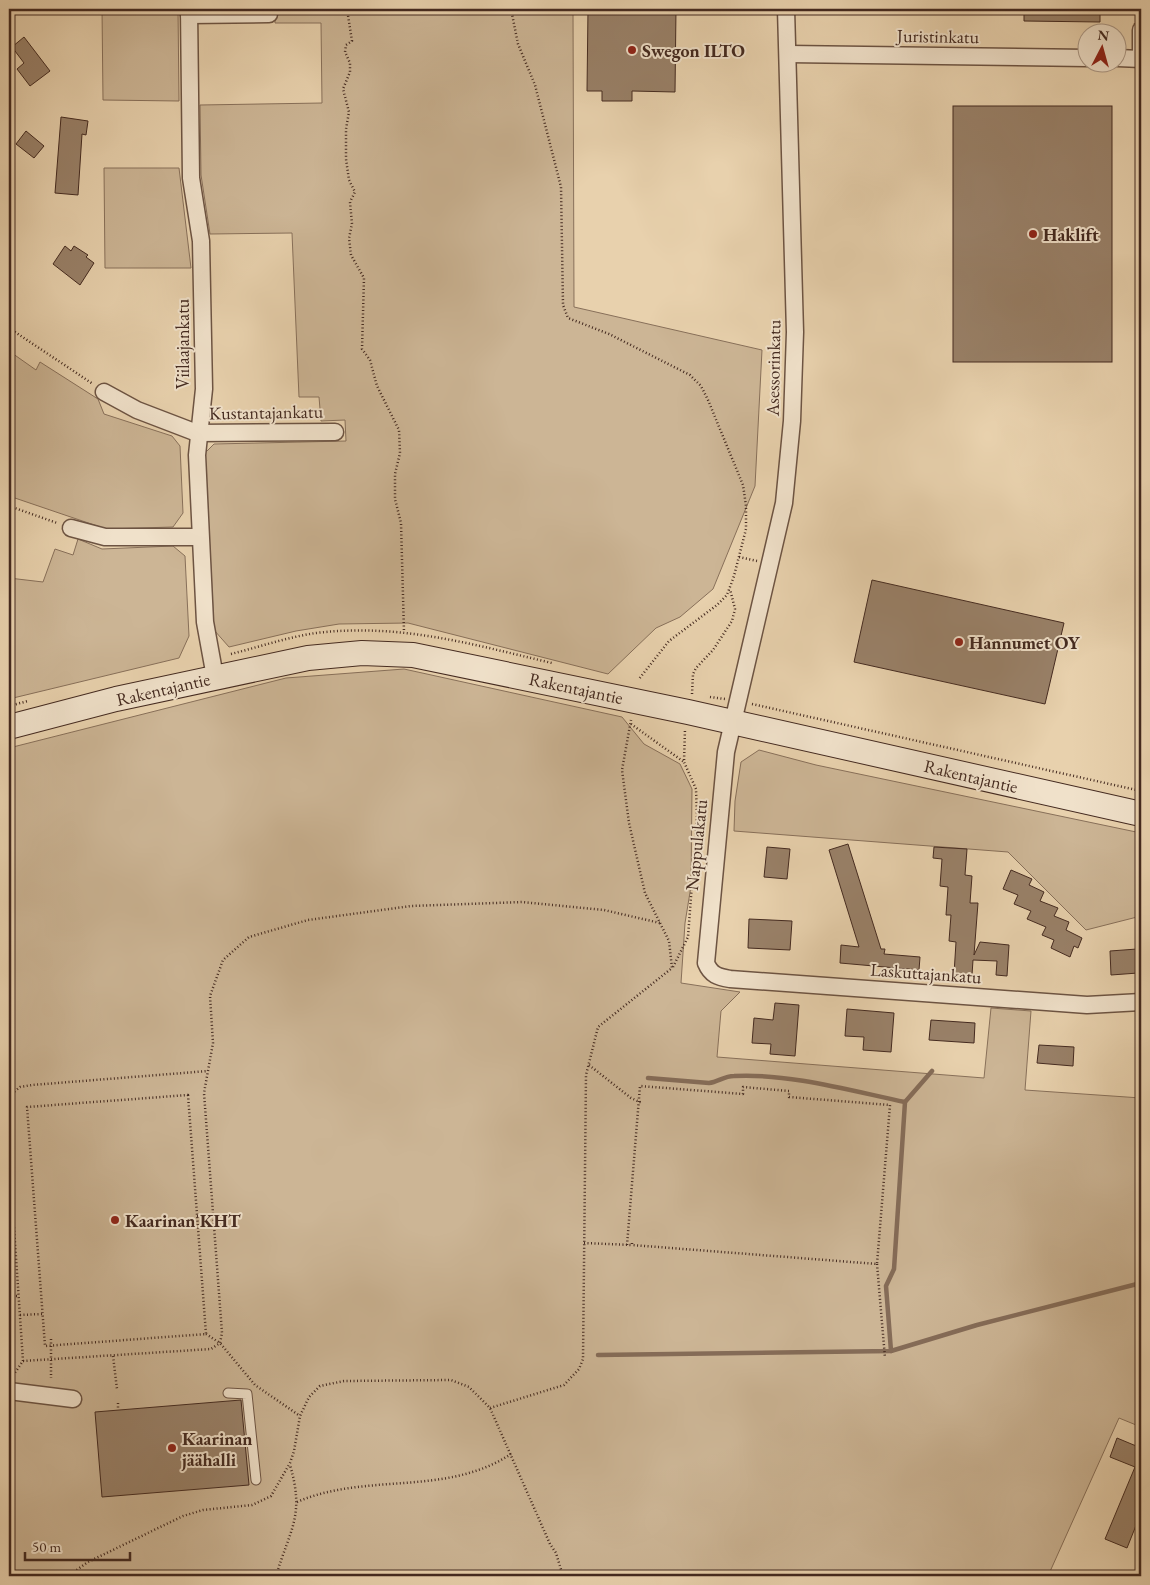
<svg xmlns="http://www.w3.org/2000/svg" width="1150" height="1585" font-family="'EB Garamond',serif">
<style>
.green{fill:#ccb595;stroke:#88705a}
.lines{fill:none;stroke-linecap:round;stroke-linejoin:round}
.stream{stroke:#856c58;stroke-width:4.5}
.building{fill:#998169;stroke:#442a20}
.lane-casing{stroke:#6d5443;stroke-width:11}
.street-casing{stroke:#6d5443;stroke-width:19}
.secondary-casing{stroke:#442a20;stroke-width:26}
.path{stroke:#442a20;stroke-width:2.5;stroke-dasharray:1 2.5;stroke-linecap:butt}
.lane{stroke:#f0e1ca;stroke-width:9}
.street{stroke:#f0e1ca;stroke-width:16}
.secondary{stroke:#f0e1ca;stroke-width:24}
.poi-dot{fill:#8f2418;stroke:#f0e1ca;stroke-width:2}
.labels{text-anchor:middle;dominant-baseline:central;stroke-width:4;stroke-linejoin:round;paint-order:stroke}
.street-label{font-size:18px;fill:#442a20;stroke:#f0e1ca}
.poi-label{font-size:18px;font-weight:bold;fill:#442a20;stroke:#f0e1ca;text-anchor:start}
</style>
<rect width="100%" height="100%" fill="#e8d1ad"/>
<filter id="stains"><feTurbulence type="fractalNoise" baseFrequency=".004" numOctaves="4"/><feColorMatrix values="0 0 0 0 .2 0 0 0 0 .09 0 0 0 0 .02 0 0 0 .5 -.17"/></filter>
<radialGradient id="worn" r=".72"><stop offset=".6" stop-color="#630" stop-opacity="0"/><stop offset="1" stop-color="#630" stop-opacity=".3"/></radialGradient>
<g class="green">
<polygon points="102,9 178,9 179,101 103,100"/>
<polygon points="275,9 573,9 574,307 762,350 755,486 713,589 680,617 656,628 608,674 408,623 339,624 296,631 229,647 214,630 205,453 214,444 346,441 345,420 321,421 319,397 299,397 292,233 210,234 201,175 200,105 322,103 321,23 275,23"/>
<polygon points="104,168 179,168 191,268 105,268"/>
<polygon points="9,351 36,370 40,362 98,399 104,414 172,436 180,446 183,513 173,527 106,529 9,496"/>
<polygon points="78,539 102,549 173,546 185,556 189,636 179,658 9,699 9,578 43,582 55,549 73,555"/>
<polygon points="404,669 622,717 644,744 680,764 692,789 691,886 685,923 681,983 740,992 721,1011 717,1057 984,1078 991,1008 1031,1011 1025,1090 1141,1098 1141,1427 1119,1418 1048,1576 9,1576 9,748 286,678"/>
<polygon points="759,750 816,765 1141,833 1141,916 1086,930 1008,852 734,831 735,801 741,762"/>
</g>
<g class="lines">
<g class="stream">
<path d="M 648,1078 L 709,1083 C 718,1082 724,1076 734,1076 C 789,1073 852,1091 905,1102"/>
<polyline points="891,1351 886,1286 894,1269 905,1102 932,1071"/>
<polyline points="598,1355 891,1351 977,1325 1141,1283"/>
</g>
</g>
<g class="building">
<polygon points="588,9 676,9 675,92 632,91 632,101 602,101 602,91 587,91"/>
<polygon points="1024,9 1100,9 1100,22 1024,21"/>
<polygon points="24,37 50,71 30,86 17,69 24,63 12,47"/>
<rect x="953" y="106" width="159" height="256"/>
<polygon points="61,117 88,121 86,135 82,134 78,195 55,193"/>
<polygon points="26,131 44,146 34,158 16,144"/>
<polygon points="65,246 71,251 74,246 88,255 86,257 94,263 80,285 53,264"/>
<polygon points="872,580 1064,623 1045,704 854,662"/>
<polygon points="848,844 881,949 885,949 884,954 920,957 919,970 840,963 841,945 859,947 829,850"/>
<polygon points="767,847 790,849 787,879 764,877"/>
<polygon points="934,847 967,849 965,875 972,876 970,903 978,903 974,955 980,942 1009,945 1007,976 996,975 997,961 973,960 972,975 954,974 956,942 949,941 951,915 946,915 948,887 940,886 942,859 933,858"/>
<polygon points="1011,870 1032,879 1029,885 1044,892 1040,901 1058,908 1054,916 1069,922 1066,930 1082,938 1078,948 1074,946 1070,957 1051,948 1054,940 1042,935 1046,927 1027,919 1031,911 1014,904 1018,895 1003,889"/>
<polygon points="749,919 792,921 790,950 748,948"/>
<polygon points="1137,949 1138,973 1111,975 1110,951"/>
<polygon points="775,1003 799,1005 795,1056 770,1054 771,1044 752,1043 754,1018 773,1020"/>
<polygon points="847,1009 894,1013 891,1052 863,1050 864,1037 845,1036"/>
<polygon points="931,1020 975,1023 974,1043 929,1040"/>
<polygon points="1039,1045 1074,1047 1073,1066 1037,1063"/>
<polygon points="241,1400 249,1485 102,1497 95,1412"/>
<polygon points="1117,1438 1141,1448 1141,1513 1127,1548 1105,1539 1135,1467 1110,1457"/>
</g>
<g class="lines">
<defs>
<polyline id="lane" points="228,1393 247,1394 256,1480"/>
<g id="street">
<polyline points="189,9 191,178 201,241 204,389 197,455 205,622 215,677"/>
<path d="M 786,9 L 795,332 L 792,421 L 784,503 L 726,752 L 706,963 C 711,975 718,977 730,979 L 1087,1005 L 1141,1002"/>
<polyline points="189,15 269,14"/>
<polyline points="788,54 1088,58"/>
<polyline points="1118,58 1141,59"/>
<polyline points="1141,59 1141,30"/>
<polyline points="104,392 137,410 197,433 335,432"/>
<polyline points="71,528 105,537 200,537"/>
<polyline points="9,1391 73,1399"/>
</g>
<polyline id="secondary" points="9,727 116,699 308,658 362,653 413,655 688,712 1141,814"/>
</defs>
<use href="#lane" class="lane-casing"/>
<use href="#street" class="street-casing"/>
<use href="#secondary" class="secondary-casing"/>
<g class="path">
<polyline points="347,9 352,41 346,45 345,52 350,63 350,72 343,89 349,112 346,129 346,159 349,180 355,192 350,202 352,224 349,238 351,255 364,278 362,349 370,360 377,386 399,430 400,453 395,474 395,499 401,523 404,632"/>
<polyline points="511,9 518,44 535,85 561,187 563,305 568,318 609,334 690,375 701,386 708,400 743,485 746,506 746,529 734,576 727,595 717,605 669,641 639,679"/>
<polyline points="9,328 93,384"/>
<polyline points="9,506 57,523"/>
<polyline points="739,557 757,561"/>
<path d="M 231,654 C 259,647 288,637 316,633 C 400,623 471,644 552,663"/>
<polyline points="692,694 693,674 696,668 713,650 732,621 735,609 730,589"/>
<polyline points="710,697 725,699"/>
<polyline points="752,704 1141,791"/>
<polyline points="9,706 28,701"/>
<polyline points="631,724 684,762"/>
<polyline points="673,967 688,937 697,817 696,789 684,762 685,729"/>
<polyline points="589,1065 631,1098 642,1103"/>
<polygon points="188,1095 206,1334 45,1346 27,1107"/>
<polyline points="9,1096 20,1087 32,1085 208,1071"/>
<polyline points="9,1154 23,1361 12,1377"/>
<polyline points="197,1216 213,1216"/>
<polyline points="584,1243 632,1245 632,1241"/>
<polyline points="627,1245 640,1086 743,1094 743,1087 789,1091 789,1097 890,1105 877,1264 632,1245"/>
<polyline points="877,1264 885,1358"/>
<polyline points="9,1296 19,1296"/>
<polyline points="20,1315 42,1314"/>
<polyline points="206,1334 220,1343 255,1385 300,1416"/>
<polyline points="51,1339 51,1378"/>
<polyline points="113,1356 117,1389"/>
<polyline points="23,1361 211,1349 220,1343 222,1333 204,1093 213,1043 210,996 223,960 249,937 308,920 411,906 522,902 604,910 660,923"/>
<polyline points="118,1403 118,1410"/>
<polyline points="490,1408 564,1385 579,1369 583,1359 586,1075 598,1027 672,968 669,941 645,893 629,823 622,770 631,720"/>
<path d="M 297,1502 C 366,1472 446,1497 511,1454"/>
<polyline points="68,1576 88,1562 183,1516 203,1510 252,1505 271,1496 290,1463 294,1451 300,1416 309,1397 320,1386 344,1381 451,1380 469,1387 490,1408 550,1544 556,1553 563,1576"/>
<path d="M 276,1576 C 290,1529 305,1516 290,1465"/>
</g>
<use href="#lane" class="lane"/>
<use href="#street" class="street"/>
<use href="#secondary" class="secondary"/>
</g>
<g class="poi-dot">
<circle cx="632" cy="50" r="5"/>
<circle cx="1033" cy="234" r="5"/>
<circle cx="959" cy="642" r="5"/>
<circle cx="115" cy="1220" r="5"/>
<circle cx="172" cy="1448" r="5"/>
</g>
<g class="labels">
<g class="street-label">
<text transform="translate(938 36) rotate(1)">Juristinkatu</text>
<text transform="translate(182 344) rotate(-90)">Viilaajankatu</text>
<text transform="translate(773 368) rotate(-89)">Asessorinkatu</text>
<text transform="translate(266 412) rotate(-1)">Kustantajankatu</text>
<text transform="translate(576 688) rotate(12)">Rakentajantie</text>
<text transform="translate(163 689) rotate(-13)">Rakentajantie</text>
<text transform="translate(971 776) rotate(13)">Rakentajantie</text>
<text transform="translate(696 845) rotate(-84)">Nappulakatu</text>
<text transform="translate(926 973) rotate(4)">Laskuttajankatu</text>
</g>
<g class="poi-label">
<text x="642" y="50">Swegon ILTO</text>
<text x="1043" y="234">Haklift</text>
<text x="969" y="642">Hannumet OY</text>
<text x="125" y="1220">Kaarinan KHT</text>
<text x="182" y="1438">Kaarinan<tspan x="182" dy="21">jäähalli</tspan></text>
</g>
</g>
<rect width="1150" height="1585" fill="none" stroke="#e8d1ad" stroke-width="30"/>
<rect x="10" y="10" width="1130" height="1565" fill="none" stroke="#442a20" stroke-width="2.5"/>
<rect x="15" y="15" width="1120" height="1555" fill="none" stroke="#442a20"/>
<g transform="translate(1102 48) rotate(6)"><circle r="24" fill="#f0e1ca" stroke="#ab9886"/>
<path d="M0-4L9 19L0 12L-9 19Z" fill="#8f2418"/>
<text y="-8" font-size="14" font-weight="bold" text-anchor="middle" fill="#442a20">N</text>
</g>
<path d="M25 1552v8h105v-8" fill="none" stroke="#442a20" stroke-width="2.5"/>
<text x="32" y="1552" font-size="15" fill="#442a20" stroke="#f0e1ca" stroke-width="4" paint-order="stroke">50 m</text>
<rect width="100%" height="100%" filter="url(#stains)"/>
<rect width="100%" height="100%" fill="url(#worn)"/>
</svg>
